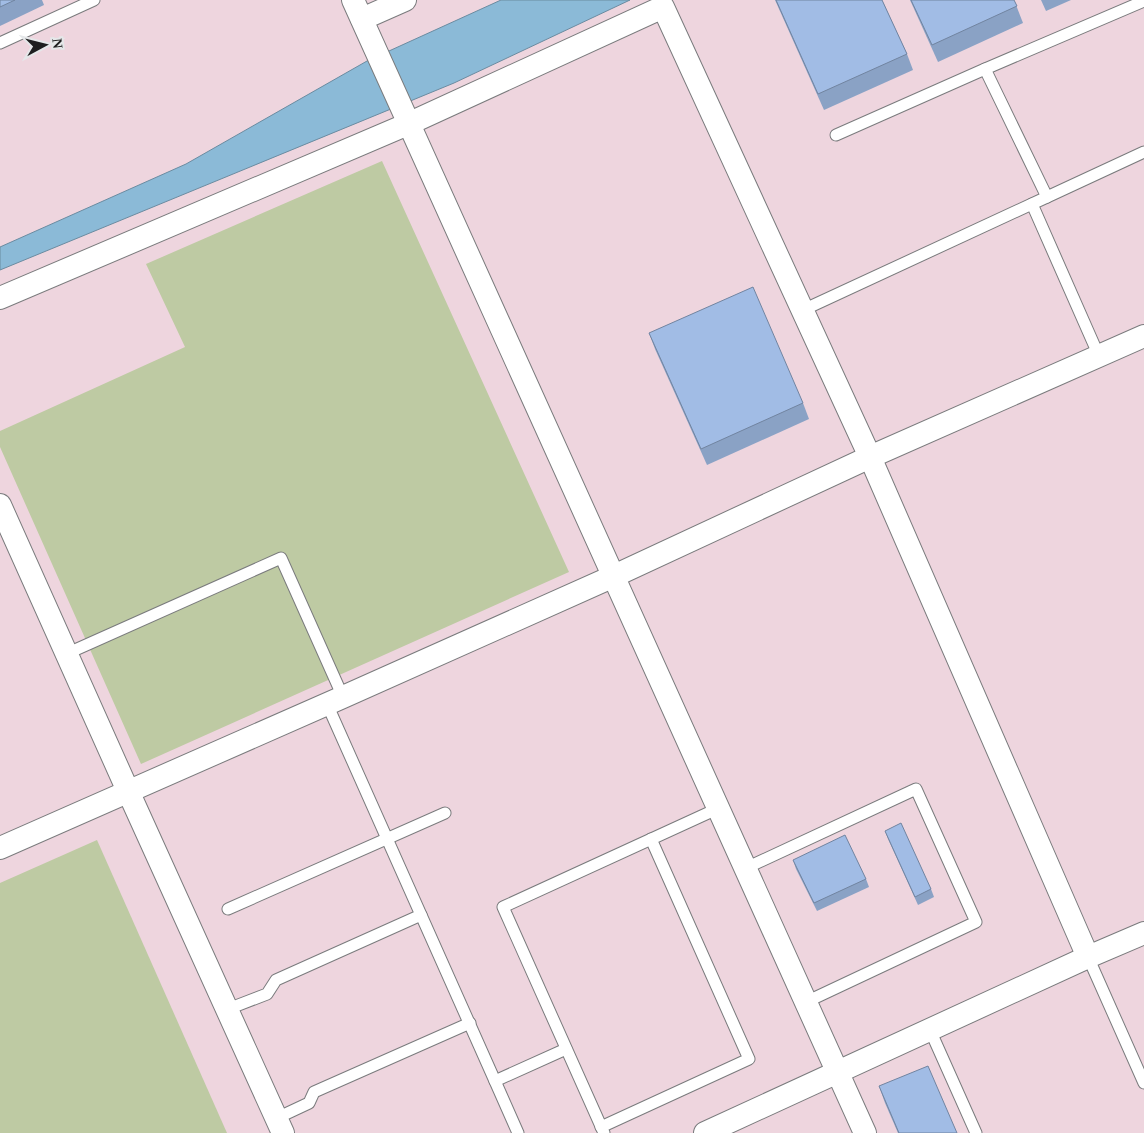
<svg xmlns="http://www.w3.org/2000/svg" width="1144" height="1133" font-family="Georgia,serif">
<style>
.industrial{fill:#eed5de}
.green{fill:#becaa3}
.water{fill:#8bbad7;stroke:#6a8ba0}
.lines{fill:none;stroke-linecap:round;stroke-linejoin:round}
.service-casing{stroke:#7a7b7d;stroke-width:13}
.minor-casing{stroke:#7a7b7d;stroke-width:24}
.service{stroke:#fff;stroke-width:11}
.minor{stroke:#fff;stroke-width:22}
.wall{fill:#8aa2c5}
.building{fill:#a1bce5;stroke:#7184a0}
</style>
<rect width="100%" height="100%" fill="#e5e7e9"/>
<rect class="industrial" x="0" y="0" width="1144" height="1133"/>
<g class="green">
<polygon points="382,161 569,572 141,764 0,447 0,431 185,347 146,264"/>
<polygon points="97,840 227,1133 0,1133 0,883"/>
</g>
<polygon class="water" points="501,0 630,0 454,83 0,270 0,247 186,164 367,61"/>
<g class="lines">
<defs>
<g id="service">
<polyline points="0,43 94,0"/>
<polyline points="836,135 985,69"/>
<polyline points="1047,197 1144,152"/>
<polyline points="1032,204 1099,356"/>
<polyline points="803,310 1047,197 985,69 1144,1"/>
<polyline points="66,654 281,558 343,697"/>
<polyline points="327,704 495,1081"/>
<polyline points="746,868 916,789 976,922 806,1002"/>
<polyline points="228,909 445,813"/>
<polyline points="1088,957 1144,1083"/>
<polyline points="228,1009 267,994 276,980 421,915"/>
<polyline points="930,1030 976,1133"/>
<polyline points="277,1118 309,1103 314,1092 470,1023"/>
<polyline points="601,1127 749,1059 651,839"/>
<polyline points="518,1133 495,1081 566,1049"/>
<polyline points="604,1133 503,907 719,808"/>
</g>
<g id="minor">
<polyline points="353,0 865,1133"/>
<polyline points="362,19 405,0"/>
<polyline points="0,298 408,124 663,7 870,457 1088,957"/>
<polyline points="0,505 128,791 283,1133"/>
<polyline points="0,848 343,697 614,576 870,457 1144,336"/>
<polyline points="705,1133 1088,957 1144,933"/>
</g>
</defs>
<use href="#service" class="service-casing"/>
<use href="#minor" class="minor-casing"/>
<use href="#service" class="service"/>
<use href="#minor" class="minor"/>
</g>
<g class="wall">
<polygon points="0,0 42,0 44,5 0,26"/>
<polygon points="775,0 882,0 907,54 913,70 824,110"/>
<polygon points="910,0 1014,0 1023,23 938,62"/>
<polygon points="1041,0 1071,0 1046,11"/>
<polygon points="649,333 803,403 809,419 707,465 655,349"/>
<polygon points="885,831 931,889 934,897 918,905 888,839"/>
<polygon points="793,860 866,879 869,887 817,911 796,869"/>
<polygon points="879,1086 957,1133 898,1133 885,1103"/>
</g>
<g class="building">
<polygon points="0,0 15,0 0,7"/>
<polygon points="776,0 882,0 907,54 818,94"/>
<polygon points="911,0 1014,0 1017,6 932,45"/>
<polygon points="753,287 803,403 701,449 649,333"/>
<polygon points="901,823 931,889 915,897 885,831"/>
<polygon points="845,835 866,879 814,903 793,860"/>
<polygon points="928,1066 957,1133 899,1133 879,1086"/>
</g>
<g transform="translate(45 45) rotate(83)" stroke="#e5e7e9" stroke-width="4" paint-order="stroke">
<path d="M0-4L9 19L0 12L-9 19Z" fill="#1e1e1f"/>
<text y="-8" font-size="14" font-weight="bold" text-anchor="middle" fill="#1e1e1f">N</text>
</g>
</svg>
